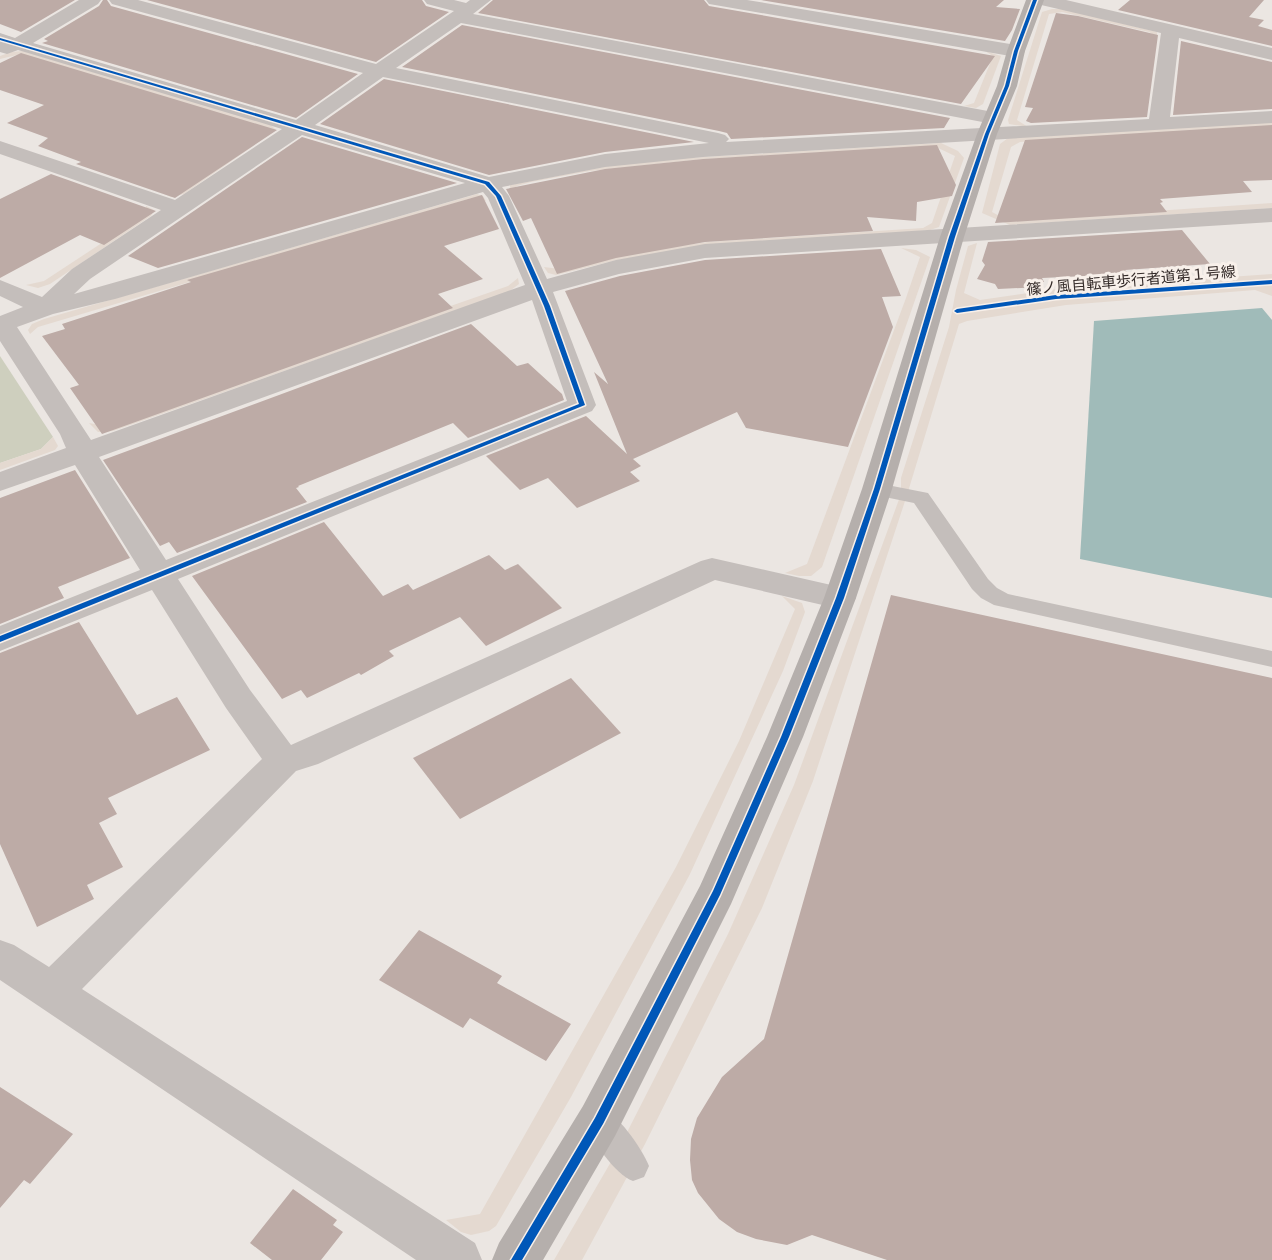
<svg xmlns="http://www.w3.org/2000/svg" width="1272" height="1260" font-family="'Asap Condensed','Noto Sans JP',sans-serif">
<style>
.green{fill:#cecfbe}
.plaza{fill:#e4d9d0}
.water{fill:#a0bbb9}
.building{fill:#bdaba6}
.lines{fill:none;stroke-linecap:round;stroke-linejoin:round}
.path{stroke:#bdb7b4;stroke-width:3;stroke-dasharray:2 2;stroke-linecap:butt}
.lane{fill:#c4bebb;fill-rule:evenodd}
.street{fill:#c4bebb;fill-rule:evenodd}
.secondary{fill:#b5afac;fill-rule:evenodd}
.cycleway-casing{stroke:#f8f0ea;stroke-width:3}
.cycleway{fill:#0057b8;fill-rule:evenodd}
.labels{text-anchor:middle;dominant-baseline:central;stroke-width:6;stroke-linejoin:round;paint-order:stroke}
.far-street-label{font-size:15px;fill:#352c2a;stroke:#f8f0ea}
</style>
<rect width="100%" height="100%" fill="#ebe6e2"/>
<polygon class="green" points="0,356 53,437 41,449 0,463"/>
<g class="plaza">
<polygon points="1052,9 1063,9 1157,32 1157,37 1149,32 1062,12 1049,14 1017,120 1028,127 1009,124 1008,120 1042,12"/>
<polygon points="23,51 270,124 276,130 184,194 171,197 164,194 21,54 0,59 0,56 11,52"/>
<polygon points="985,51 1001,56 983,104 976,108 964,106 974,103 993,56"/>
<polygon points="1272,122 1272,126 1020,142 1011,147 992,212 1009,221 1272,203 1272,208 1010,225 982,213 1000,144 1008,138"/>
<polygon points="941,143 958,151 964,158 939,227 930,230 659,253 613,261 556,275 548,273 544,267 560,269 656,249 708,242 923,228 932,223 955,156 934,146 704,159 590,171 531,182 517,186 511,192 510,189 510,185 634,161"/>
<polygon points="477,194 483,196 486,201 472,198 38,327 30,334 28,330 32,324 44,319"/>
<polygon points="146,206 154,210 151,216 50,284 38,288 26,285 44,281 146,214"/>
<polygon points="977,243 964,293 980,300 1057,289 1272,274 1272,296 1255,290 1066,305 967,321 959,324 907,495 813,781 762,908 645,1144 582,1260 554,1260 619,1148 728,934 794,785 901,494 901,478 949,327 956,290 968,246"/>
<polygon points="901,248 916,250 930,257 822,567 811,576 799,576 785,573 807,564 906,298 920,257"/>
<polygon points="518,278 519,284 507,293 113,431 98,432 89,423 106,426 508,286"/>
<polygon points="53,437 58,446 55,450 0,470 0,463 41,449"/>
<polygon points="782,596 802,603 805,612 783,671 690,874 571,1097 496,1226 489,1231 471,1235 461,1232 446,1220 480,1214 676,867 739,741 795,609"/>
</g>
<polygon class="water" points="1262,308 1272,320 1272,598 1080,559 1094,321"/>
<g class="building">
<polygon points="0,0 75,0 21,32 0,24"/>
<polygon points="103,0 107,0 111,6 358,74 296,118 42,43 48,41 44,39 99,6"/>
<polygon points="147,0 422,0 426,6 449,12 376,62"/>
<polygon points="493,0 704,0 709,6 995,56 961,104 478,13"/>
<polygon points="761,0 1004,0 996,7 1020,9 1012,30 1005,41"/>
<polygon points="1130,0 1264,0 1249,17 1264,20 1258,26 1272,30 1272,46 1118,10"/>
<polygon points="1056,13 1078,16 1158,35 1147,117 1031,123 1026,121 1033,108 1025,107"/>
<polygon points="462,25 950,118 944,128 731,139 727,133 719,131 402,67"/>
<polygon points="1181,41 1272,62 1272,109 1173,115"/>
<polygon points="21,53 277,130 175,198 76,164 81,162 38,146 48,138 7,123 44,105 0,90 0,63"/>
<polygon points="384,79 694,142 605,152 489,175 320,124"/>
<polygon points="1272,125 1272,180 1243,181 1252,192 1160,199 1163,202 1160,203 1167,212 995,223 1025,140"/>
<polygon points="302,137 457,183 158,268 128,256"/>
<polygon points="937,145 956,185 952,196 917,202 916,221 867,217 873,231 705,242 616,258 557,274 531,218 523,221 506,189 605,169 703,159"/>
<polygon points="51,174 156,211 104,245 80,235 0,278 0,199"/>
<polygon points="482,195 499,229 444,246 483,279 438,294 453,308 102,434 70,388 79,385 42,336 65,329 62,324 191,282 187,280"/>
<polygon points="1182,230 1210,264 1125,270 1128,274 1042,278 1044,282 1040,282 1043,287 998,289 995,284 977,279 985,265 982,261 988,242"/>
<polygon points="881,249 901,296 882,297 893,327 848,447 746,428 737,412 633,459 641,466 630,472 640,481 577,508 548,478 520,490 486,456 586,416 627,454 594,372 608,384 565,291 620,276 705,260"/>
<polygon points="471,324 517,366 528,363 562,394 564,400 468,438 453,423 298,486 299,487 296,488 307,502 177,553 169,542 160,546 103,460"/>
<polygon points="75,470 130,558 58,587 64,598 0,624 0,498"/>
<polygon points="324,522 383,596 408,584 413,590 489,555 505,570 518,564 562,608 486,646 460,617 389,651 394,656 361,675 359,673 307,698 301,690 282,699 192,576"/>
<polygon points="891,595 1272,678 1272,1260 887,1260 812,1235 787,1245 756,1239 737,1232 719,1219 698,1193 692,1180 690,1160 691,1139 697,1118 722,1077 764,1039"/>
<polygon points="79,622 137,715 177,697 210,750 108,798 117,814 99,823 123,867 87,885 94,899 37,927 0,844 0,653"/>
<polygon points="571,678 621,733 460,819 413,758"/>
<polygon points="419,930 502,976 497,983 571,1024 546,1061 470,1018 463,1028 379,980"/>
<polygon points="0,1087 73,1134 30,1184 24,1180 0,1208"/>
<polygon points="293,1189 337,1220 333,1225 343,1232 321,1260 272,1260 250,1243"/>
</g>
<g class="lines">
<polyline class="path" points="966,310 1056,297 1272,282"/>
<g class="lane">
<polygon points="877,483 928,493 988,579 997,588 1008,594 1272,651 1272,667 994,605 981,598 972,589 914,503 870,494 867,489 870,484"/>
<path d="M 599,1106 C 618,1114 641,1147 649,1166 L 644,1177 L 633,1181 C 614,1174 592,1140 584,1121 L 588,1111 Z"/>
</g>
<g class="street">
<path d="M 79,0 L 101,0 L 98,4 L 33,43 L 296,120 L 363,73 L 112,4 L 109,0 L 138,0 L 376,64 L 454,11 L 427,4 L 424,0 L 454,0 L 466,3 L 470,0 L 491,0 L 473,14 L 993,112 L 1000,114 L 1003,118 L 1000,122 L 993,124 L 461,23 L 396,68 L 718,133 L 725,135 L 729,139 L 726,142 L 1149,119 L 1161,33 L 1037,4 L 1034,0 L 1066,0 L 1272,48 L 1272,60 L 1179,38 L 1170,117 L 1272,111 L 1272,123 L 703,157 L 605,167 L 502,187 L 509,196 L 547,279 L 616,260 L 705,244 L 1272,208 L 1272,222 L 705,258 L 619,274 L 553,292 L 596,405 L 592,411 L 178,579 L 250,690 L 291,745 L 701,561 L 712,558 L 840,587 L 851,590 L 856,598 L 851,606 L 840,609 L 715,580 L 318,764 L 296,771 L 82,989 L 475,1243 L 482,1260 L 416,1260 L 0,980 L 0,940 L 14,945 L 49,967 L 262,759 L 226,708 L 152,590 L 0,651 L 0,626 L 140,570 L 75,465 L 0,491 L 0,472 L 66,448 L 60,434 L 0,341 L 0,316 L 23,307 L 0,296 L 0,280 L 42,297 L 72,269 L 161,210 L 0,154 L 0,141 L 175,200 L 282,129 L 18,50 L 7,54 L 0,52 L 0,33 L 15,38 ZM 383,77 L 709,143 L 605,154 L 489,177 L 315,125 ZM 302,135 L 465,183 L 74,294 L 90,279 ZM 483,192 L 488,198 L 525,285 L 91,440 L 17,327 L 53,314 L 115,299 ZM 532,300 L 567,401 L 166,560 L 99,457 Z"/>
<polygon points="706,0 747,0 1016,45 1023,47 1025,51 1023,55 1016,57 715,5 709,4"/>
</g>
<polygon class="secondary" points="1026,0 1044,0 1025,51 1017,86 997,134 964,237 892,489 856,598 803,737 731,904 615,1136 543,1260 492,1260 499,1243 583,1106 700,886 767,737 824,598 862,489 940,237 977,134 997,86 1007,51"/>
<defs>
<g id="cycleway">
<polygon points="1033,0 1037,0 1018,51 1009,86 989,134 955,237 880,489 844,598 789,737 720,895 603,1124 522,1260 511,1260 595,1118 713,891 781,737 836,598 874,489 949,237 985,134 1005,86 1014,51"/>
<polygon points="0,38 489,182 501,196 550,306 585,405 0,642 0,636 579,404 544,306 496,196 485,184 0,40"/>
<polygon points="1272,280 1272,284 1056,299 957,313 954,311 957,309 1056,295"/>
</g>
</defs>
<use href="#cycleway" class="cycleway-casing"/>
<use href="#cycleway" class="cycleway"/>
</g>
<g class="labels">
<g class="far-street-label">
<text transform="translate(1131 280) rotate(-5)">篠ノ風自転車歩行者道第１号線</text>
</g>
</g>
</svg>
